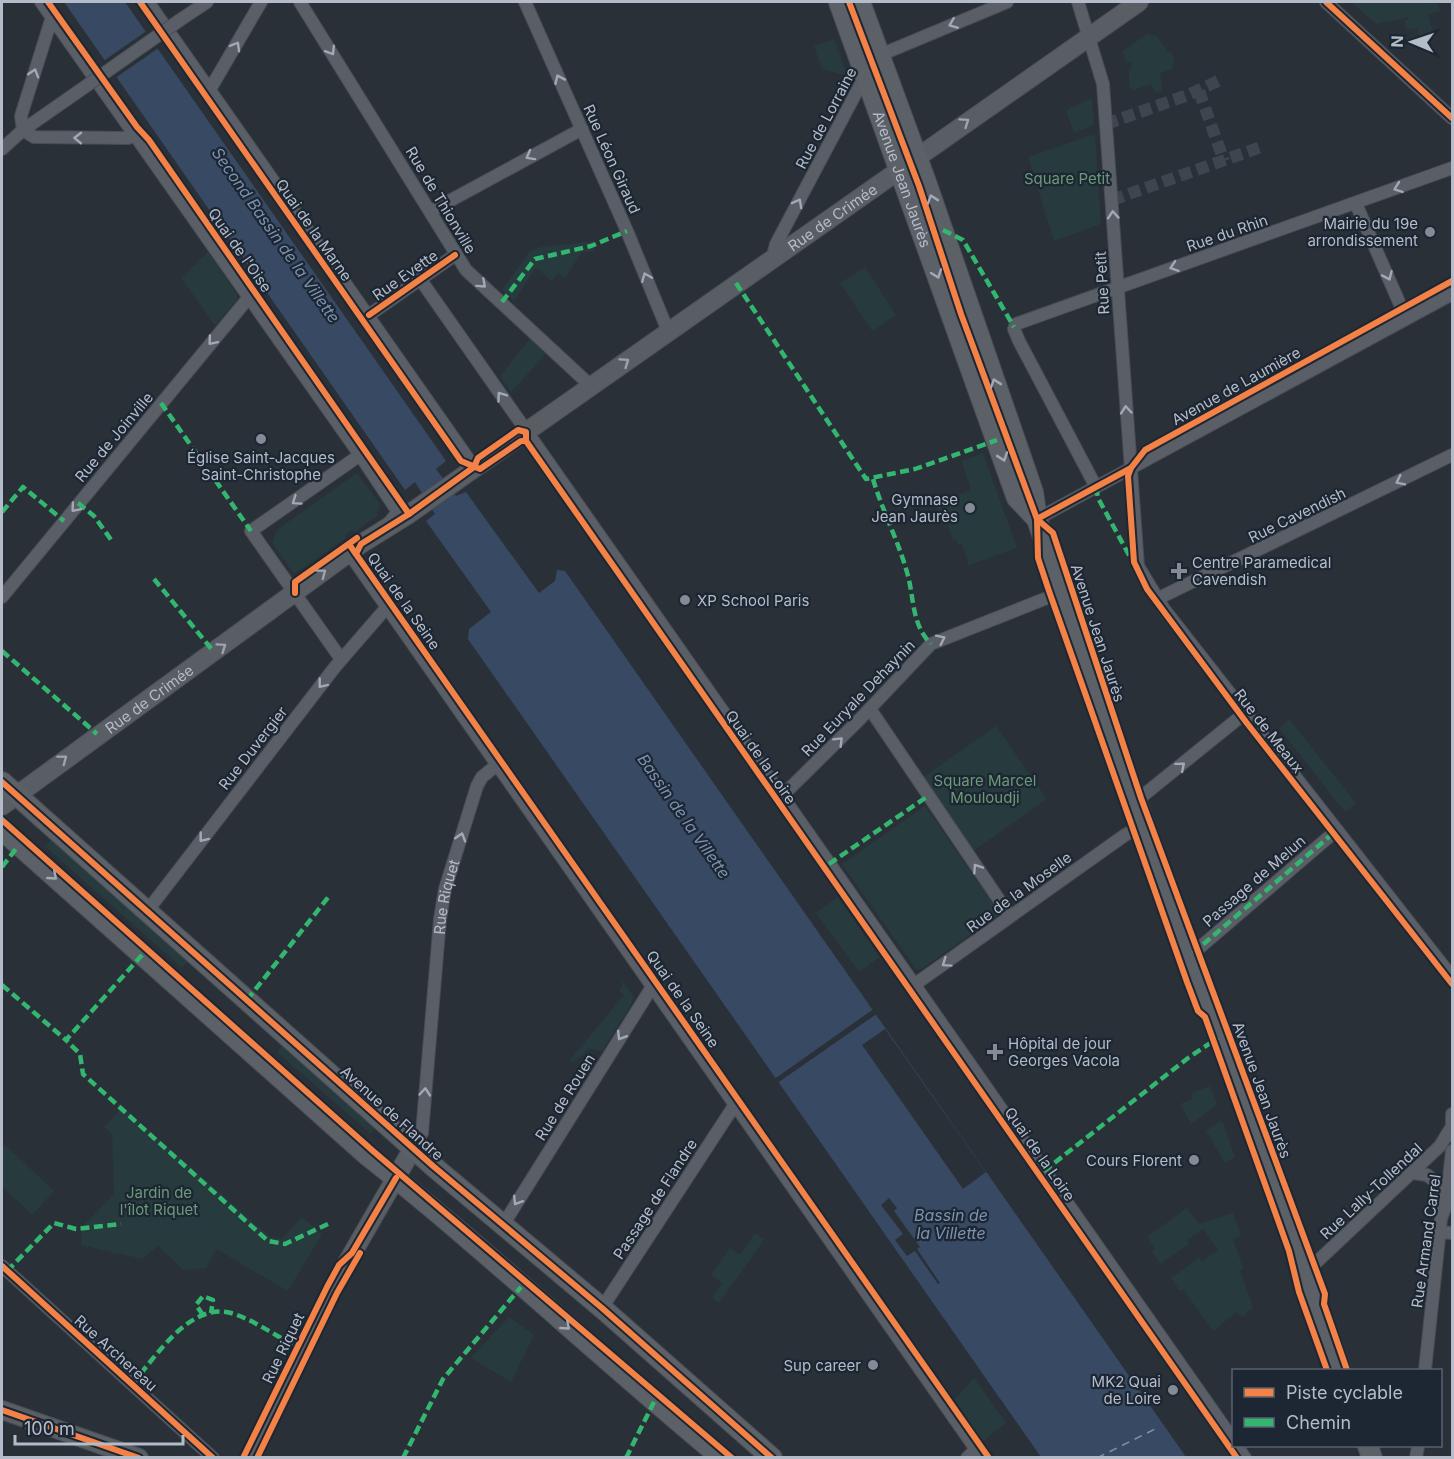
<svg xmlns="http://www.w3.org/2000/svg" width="1454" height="1459" font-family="Inter,sans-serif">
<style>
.green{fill:#273a3e}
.water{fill:#384963}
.pier{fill:#2a3038}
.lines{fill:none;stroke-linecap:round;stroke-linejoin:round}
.ferry{stroke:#7c92b1;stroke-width:1.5;stroke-dasharray:8 6;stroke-linecap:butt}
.street-tunnel{stroke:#3f454e;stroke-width:12;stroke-dasharray:12 6;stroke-linecap:butt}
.street-casing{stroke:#484c53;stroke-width:14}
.secondary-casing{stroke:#484c53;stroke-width:20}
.primary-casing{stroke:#484c55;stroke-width:22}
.street{stroke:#5a5e66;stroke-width:12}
.secondary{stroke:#595d64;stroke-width:18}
.primary{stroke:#5c6168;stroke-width:20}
.street-bridge-casing{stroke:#484c53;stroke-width:14;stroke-linecap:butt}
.street-bridge{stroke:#5a5e66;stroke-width:12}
.quiet{stroke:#33b770;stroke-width:4.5;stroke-dasharray:9 4.5;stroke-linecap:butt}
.cycleway-casing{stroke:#1d2633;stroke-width:10}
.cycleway{stroke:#f48246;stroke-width:6}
.oneway{stroke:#a2a9b5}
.oneway2{stroke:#9da4b0}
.oneway3{stroke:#a2aab6}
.poi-dot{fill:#848b96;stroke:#1d2633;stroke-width:2}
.labels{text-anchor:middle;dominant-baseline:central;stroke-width:4.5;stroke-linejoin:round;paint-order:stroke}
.street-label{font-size:15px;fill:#b4bcc9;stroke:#1d2633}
.park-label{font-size:15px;fill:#6b9a76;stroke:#1d2633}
.poi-label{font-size:15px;fill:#b4bcc9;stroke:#1d2633;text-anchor:end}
.water-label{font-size:16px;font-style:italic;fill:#7c92b1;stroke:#1d2633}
</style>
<rect width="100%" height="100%" fill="#2a3038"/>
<g class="green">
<polygon points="1351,2 1427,2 1428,4 1437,2 1440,11 1428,14 1433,32 1425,34 1426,40 1420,41 1417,28 1406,30 1405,21 1410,17 1376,24"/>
<polygon points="1147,34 1157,36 1168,52 1171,52 1174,59 1172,69 1160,73 1162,90 1155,93 1151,84 1134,90 1129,87 1129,71 1132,68 1131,62 1126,62 1123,51"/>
<polygon points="834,39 848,76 822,69 814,46"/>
<polygon points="1092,98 1094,125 1074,133 1066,110"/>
<polygon points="1095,134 1101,224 1054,241 1028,157"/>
<polygon points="595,241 594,251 582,252 565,278 558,273 552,281 536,268 514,301 502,290 530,251 541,247"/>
<polygon points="208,252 237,294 237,300 215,325 181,278"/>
<polygon points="865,267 896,315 872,331 840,283"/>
<polygon points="530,339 546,354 511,392 500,376"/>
<polygon points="983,453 1017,548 969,565 962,544 958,545 956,539 953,540 946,521 949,519 947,514 940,516 936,503 971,490 962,461"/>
<polygon points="357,473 380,504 377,516 355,532 353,530 345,535 346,538 294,574 272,543 277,530"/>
<polygon points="1289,719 1356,803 1345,812 1279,728"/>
<polygon points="996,726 1047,799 973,851 922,778"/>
<polygon points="925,806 1000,914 921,969 916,969 842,864"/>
<polygon points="51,839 188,961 182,968 45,846"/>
<polygon points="838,897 880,957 859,972 816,913"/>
<polygon points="619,976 633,996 632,1003 602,1051 589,1049 574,1062 569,1061 624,995 619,990 623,985"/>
<polygon points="282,1046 376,1128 371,1134 277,1052"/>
<polygon points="1210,1086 1217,1105 1191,1124 1180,1104 1192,1099 1191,1093"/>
<polygon points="117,1102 270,1237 282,1239 302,1217 322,1234 288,1291 216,1249 206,1268 183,1270 158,1246 142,1259 81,1245 82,1227 114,1194 112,1134 104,1127 118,1112"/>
<polygon points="1222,1120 1235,1157 1225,1163 1206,1131"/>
<polygon points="5,1145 54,1191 32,1215 2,1186 2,1150"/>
<polygon points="1187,1208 1199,1224 1233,1213 1241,1236 1233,1239 1243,1268 1240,1271 1253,1307 1242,1317 1237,1312 1213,1331 1183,1289 1180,1291 1171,1278 1199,1258 1202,1261 1218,1250 1203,1229 1187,1240 1189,1244 1160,1264 1152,1251 1155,1249 1147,1237"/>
<polygon points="755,1233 764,1240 719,1303 712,1298 722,1283 711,1275 730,1248 740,1255"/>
<polygon points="509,1317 534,1335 511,1382 471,1358"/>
<polygon points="974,1378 1006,1423 982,1442 954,1400"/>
</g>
<polygon class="water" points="64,2 125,2 446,461 436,469 456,496 466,492 539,593 555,581 557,570 565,571 1186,1457 1041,1457 468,639 469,629 491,612 426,521 435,514 415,482 405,490"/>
<g class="pier">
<polygon points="148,30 160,47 114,79 102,62"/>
<polygon points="875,1008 878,1013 776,1084 773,1080"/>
<polygon points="885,1029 986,1172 963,1189 862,1045"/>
<polygon points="889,1198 897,1208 894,1211 920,1247 917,1249 940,1283 938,1284 915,1251 907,1256 895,1240 903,1234 881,1205"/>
</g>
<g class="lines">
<polyline class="ferry" points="1097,1458 1159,1427"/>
<g class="street-tunnel">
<polyline points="1199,91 1224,161"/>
<polyline points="1106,124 1188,95 1218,81"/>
<polyline points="1112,200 1261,147"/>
</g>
<defs>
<g id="street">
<polyline points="41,2 360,455 398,512 389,523"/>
<polyline points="148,2 474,467"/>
<polyline points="300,2 466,270 591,386"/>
<polyline points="525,2 627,231 668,331"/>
<polyline points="1078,2 1103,84 1138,566 1164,609 1452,977"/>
<polyline points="1326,2 1452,118"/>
<polyline points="52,17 21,116 23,130 34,137 128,138 135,135"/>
<polyline points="180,20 207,2"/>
<polyline points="209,91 261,2"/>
<polyline points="2,149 23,130 89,84"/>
<polyline points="1356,204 1406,318"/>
<polyline points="431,211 582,129"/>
<polyline points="773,256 776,244 865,76 880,55 1007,2"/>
<polyline points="420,279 1234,1441"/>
<polyline points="369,315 455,255"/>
<polyline points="1096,487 1019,341 1014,329 1016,324 1452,168"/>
<polyline points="1037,519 1452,294"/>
<polyline points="349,553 982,1458"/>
<polyline points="2,597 250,296"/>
<polyline points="1157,599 1452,455"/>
<polyline points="341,659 251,531 360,455"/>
<polyline points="870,709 1010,916"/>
<polyline points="782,796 860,719 931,644 1062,592"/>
<polyline points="1135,802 1245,713"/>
<polyline points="148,910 335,667 387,607"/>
<polyline points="1191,955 1337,830"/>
<polyline points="914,985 1125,835 1144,825"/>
<polyline points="1452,1136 1452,1114"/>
<path id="s1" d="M 413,1148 L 422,1133 L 440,919 L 445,889 L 477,786 L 482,777 L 498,764"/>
<polyline points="1413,1173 1427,1175 1436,1182 1440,1209"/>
<polyline points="503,1225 652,987"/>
<polyline points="1439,1232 1452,1233"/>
<polyline points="2,1266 213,1458"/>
<polyline points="1306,1272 1440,1146 1451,1128"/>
<polyline points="602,1308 734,1106"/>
<polyline points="1425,1370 1441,1219 1446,1205 1452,1151"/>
<polyline points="1237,1446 1245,1458"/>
<polyline points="967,1458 976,1449"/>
<polyline points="1416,1458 1418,1446"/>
</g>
<g id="secondary">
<path id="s2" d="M 2,806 L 361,544 L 409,514 L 1139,2"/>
<polyline points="2,1410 139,1458"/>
<polyline points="250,1458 333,1287 413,1148"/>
</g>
<g id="primary">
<path id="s3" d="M 839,2 L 1017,498 L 1037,519"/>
<polyline points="860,2 926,182 1033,492 1037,519 1068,612 1341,1370"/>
<polyline points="2,782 433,1166 602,1308 772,1458"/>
<path d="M 2,830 L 368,1156 C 489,1252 602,1359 722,1458"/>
<polyline points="1368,1446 1372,1458"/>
</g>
</defs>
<use href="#street" class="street-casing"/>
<use href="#secondary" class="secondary-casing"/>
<use href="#primary" class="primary-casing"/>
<use href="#street" class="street"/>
<use href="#secondary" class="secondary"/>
<use href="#primary" class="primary"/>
<defs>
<polyline id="street-bridge" points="89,84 180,20"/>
</defs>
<use href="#street-bridge" class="street-bridge-casing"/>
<use href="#street-bridge" class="street-bridge"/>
<g class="quiet">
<polyline points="943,230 963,240 1014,327"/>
<polyline points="736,283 866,479 915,469 997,440"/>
<polyline points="502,302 535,259 591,246 627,231"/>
<polyline points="161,403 251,531"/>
<path d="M 873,479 C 883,513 901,546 909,580 C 914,603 913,626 931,644"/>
<polyline points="1096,487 1098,498 1130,557"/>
<polyline points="78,503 94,516 112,541"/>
<polyline points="2,512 23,487 64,521"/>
<polyline points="154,579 214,652"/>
<polyline points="2,651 97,734"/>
<polyline points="829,864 928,796"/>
<polyline points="2,867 18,846"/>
<polyline points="1193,953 1337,830"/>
<polyline points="142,955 66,1040 80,1054 83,1074 268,1241 285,1244 330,1223"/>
<polyline points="2,985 66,1040"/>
<polyline points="247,1000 330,895"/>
<polyline points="1451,1128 1452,1128"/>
<polyline points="1044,1171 1188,1058 1218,1038"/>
<polyline points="7,1271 54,1223 76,1229 121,1224"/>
<polyline points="203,1315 196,1305 203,1296 213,1300 211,1313"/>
<path d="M 132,1384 C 156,1357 189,1302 231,1313 C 255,1320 278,1338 300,1348"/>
<polyline points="403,1458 443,1379 521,1287"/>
<polyline points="626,1458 654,1402"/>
</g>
<defs>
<g id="cycleway">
<polyline points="48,2 137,127 149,140 409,514"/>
<polyline points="140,2 461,461 480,469 521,441 526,441"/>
<polyline points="849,2 919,186 961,314 1037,519 1038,558 1049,591 1187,982 1198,1011 1205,1017 1289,1251 1299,1292 1327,1370"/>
<polyline points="1326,2 1452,118"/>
<polyline points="369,315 455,255"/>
<polyline points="1131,468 1128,476 1134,562 1147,589 1246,722 1452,984"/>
<polyline points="1037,519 1053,533 1141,798 1325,1294 1324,1304 1347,1370"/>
<polyline points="1037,519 1131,468 1145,450 1452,281"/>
<polyline points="351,547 989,1458"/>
<polyline points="356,554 361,544 409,514 474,467 478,458 518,430 526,432 526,441 1237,1458"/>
<polyline points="295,593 295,582 357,538"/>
<polyline points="2,782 433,1166 602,1308 772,1458"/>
<polyline points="2,820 373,1151 732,1458"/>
<polyline points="2,1266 213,1458"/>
<polyline points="2,1410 139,1458"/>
<polyline points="243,1458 327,1287 339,1265 352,1253 396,1178"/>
<polyline points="257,1458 337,1293 360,1253"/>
</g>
</defs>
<use href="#cycleway" class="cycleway-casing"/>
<use href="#cycleway" class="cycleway"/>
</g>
<defs><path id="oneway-chevron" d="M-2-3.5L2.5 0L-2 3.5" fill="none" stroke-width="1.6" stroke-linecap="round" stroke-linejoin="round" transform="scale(1.5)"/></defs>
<g class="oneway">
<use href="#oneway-chevron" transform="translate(953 24) rotate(158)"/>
<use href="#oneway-chevron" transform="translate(236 46) rotate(-60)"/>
<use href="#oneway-chevron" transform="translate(331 51) rotate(58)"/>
<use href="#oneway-chevron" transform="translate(34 73) rotate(-73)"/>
<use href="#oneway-chevron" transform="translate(559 79) rotate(-114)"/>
<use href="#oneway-chevron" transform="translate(78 138) rotate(-179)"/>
<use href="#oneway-chevron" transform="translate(530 156) rotate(151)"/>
<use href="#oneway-chevron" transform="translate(1398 188) rotate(160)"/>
<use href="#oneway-chevron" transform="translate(798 203) rotate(-62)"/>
<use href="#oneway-chevron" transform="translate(1113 215) rotate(-94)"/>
<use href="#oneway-chevron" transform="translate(1174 267) rotate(161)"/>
<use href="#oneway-chevron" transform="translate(1388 276) rotate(66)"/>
<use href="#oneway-chevron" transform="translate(646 277) rotate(-112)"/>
<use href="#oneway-chevron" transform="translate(482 284) rotate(42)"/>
<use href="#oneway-chevron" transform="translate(212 341) rotate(130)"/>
<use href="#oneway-chevron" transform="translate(501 396) rotate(-125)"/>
<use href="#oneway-chevron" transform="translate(1126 410) rotate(-95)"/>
<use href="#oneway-chevron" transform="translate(1400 481) rotate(154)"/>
<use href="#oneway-chevron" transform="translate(296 501) rotate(145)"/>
<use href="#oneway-chevron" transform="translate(75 508) rotate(130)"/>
<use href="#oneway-chevron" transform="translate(941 639) rotate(-26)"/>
<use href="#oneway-chevron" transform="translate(322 684) rotate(128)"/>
<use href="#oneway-chevron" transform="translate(839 741) rotate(-45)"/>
<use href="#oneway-chevron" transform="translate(1181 766) rotate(-40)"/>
<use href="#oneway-chevron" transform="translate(461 837) rotate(-73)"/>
<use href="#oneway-chevron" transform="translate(203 838) rotate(128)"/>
<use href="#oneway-chevron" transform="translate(977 868) rotate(-124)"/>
<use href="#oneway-chevron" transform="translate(946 963) rotate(145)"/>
<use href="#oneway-chevron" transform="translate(621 1036) rotate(122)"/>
<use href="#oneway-chevron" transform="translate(425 1092) rotate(-85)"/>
<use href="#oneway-chevron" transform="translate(517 1201) rotate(122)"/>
</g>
<g class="oneway2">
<use href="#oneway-chevron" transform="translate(965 122) rotate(-35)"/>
<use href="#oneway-chevron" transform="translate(625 362) rotate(-35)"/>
<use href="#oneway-chevron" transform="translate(322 573) rotate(-37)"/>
<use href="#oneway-chevron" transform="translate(222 647) rotate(-35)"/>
<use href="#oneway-chevron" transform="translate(63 759) rotate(-37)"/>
</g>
<g class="oneway3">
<use href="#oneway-chevron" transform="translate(932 199) rotate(-109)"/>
<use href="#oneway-chevron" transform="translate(937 274) rotate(70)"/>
<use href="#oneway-chevron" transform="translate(995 383) rotate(-109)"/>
<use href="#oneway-chevron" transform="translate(1003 457) rotate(71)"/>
<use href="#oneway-chevron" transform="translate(53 876) rotate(41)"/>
<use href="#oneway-chevron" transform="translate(566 1326) rotate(41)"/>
</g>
<g class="poi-dot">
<circle cx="1430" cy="232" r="6"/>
<circle cx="261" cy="439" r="6"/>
<circle cx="970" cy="508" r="6"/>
<path d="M1176 562h6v6h6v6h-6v6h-6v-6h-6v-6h6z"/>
<circle cx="685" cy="600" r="6"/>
<path d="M992 1043h6v6h6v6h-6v6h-6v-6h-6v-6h6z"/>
<circle cx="1194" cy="1160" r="6"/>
<circle cx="873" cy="1365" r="6"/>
<circle cx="1173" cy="1390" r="6"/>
</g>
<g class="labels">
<g class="street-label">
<text transform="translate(826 118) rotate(-62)">Rue de Lorraine</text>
<text transform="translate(612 159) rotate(66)">Rue Léon Giraud</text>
<text stroke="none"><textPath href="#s3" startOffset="188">Avenue Jean Jaurès</textPath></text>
<text transform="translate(441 200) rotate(59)">Rue de Thionville</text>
<text stroke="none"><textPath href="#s2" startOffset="1018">Rue de Crimée</textPath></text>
<text transform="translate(314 230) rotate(55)">Quai de la Marne</text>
<text transform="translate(1227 233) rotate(-19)">Rue du Rhin</text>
<text transform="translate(240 250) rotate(55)">Quai de l'Oise</text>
<text transform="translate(405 275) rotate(-35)">Rue Evette</text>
<text transform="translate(1102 283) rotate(-93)">Rue Petit</text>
<text transform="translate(1236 386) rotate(-29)">Avenue de Laumière</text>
<text transform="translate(114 437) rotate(-50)">Rue de Joinville</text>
<text transform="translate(1297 515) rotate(-26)">Rue Cavendish</text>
<text transform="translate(404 601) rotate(55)">Quai de la Seine</text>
<text transform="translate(1098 633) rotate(72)">Avenue Jean Jaurès</text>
<text transform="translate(858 698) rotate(-46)">Rue Euryale Dehaynin</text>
<text stroke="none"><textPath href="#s2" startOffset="182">Rue de Crimée</textPath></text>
<text transform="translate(1269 731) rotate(52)">Rue de Meaux</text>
<text transform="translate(253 748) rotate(-52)">Rue Duvergier</text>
<text transform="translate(761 757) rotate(55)">Quai de la Loire</text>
<text transform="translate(1254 881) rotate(-41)">Passage de Melun</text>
<text transform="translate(1019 892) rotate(-36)">Rue de la Moselle</text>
<text stroke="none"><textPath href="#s1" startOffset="255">Rue Riquet</textPath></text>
<text transform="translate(683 999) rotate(55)">Quai de la Seine</text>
<text transform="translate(1262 1090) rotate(70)">Avenue Jean Jaurès</text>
<text transform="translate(565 1097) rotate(-58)">Rue de Rouen</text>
<text transform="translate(392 1113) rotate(42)">Avenue de Flandre</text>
<text transform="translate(1040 1154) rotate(55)">Quai de la Loire</text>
<text transform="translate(1371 1191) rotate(-43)">Rue Lally-Tollendal</text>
<text transform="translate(655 1199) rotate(-57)">Passage de Flandre</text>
<text transform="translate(1426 1241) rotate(-82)">Rue Armand Carrel</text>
<text transform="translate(283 1348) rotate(-64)">Rue Riquet</text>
<text transform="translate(116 1353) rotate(42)">Rue Archereau</text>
</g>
<g class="park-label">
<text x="1067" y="178">Square Petit</text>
<text x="985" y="780">Square Marcel<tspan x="985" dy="17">Mouloudji</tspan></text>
<text x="159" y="1192">Jardin de<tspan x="159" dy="17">l'îlot Riquet</tspan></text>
</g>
<g class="poi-label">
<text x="1418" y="223">Mairie du 19e<tspan x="1418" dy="17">arrondissement</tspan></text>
<text x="261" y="457" text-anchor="middle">Église Saint-Jacques<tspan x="261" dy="17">Saint-Christophe</tspan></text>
<text x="958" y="499">Gymnase<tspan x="958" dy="17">Jean Jaurès</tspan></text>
<text x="1192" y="562" text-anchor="start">Centre Paramedical<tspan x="1192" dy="17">Cavendish</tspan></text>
<text x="697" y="600" text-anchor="start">XP School Paris</text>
<text x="1008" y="1043" text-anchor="start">Hôpital de jour<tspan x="1008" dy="17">Georges Vacola</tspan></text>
<text x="1182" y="1160">Cours Florent</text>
<text x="861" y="1365">Sup career</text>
<text x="1161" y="1381">MK2 Quai<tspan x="1161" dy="17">de Loire</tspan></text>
</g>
<g class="water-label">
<text transform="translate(276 235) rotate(55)">Second Bassin de la Villette</text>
<text transform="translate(684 816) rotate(55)">Bassin de la Villette</text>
<text x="951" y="1215">Bassin de<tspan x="951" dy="18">la Villette</tspan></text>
</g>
</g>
<rect width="1454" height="1459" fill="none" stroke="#b4bcc9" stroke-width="6"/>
<rect x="1232" y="1369" width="210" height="78" fill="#1d2633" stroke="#59626f" stroke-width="1.5"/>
<rect x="1244" y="1388" width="30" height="9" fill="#f48246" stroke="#59626f" stroke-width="1.5"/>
<text x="1286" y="1399" font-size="18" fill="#b4bcc9">Piste cyclable</text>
<rect x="1244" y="1418" width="30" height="9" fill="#33b770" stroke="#59626f" stroke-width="1.5"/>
<text x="1286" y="1429" font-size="18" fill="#b4bcc9">Chemin</text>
<g transform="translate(1412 42) rotate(272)" stroke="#1d2633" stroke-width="4.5" paint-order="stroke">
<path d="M0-4.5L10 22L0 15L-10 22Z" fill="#b4bcc9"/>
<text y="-9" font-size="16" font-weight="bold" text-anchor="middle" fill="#b4bcc9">N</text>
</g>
<path d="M15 1435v9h168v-9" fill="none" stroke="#b4bcc9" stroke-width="3"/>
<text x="24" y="1435" font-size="18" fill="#b4bcc9" stroke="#1d2633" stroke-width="4.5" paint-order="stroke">100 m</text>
</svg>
